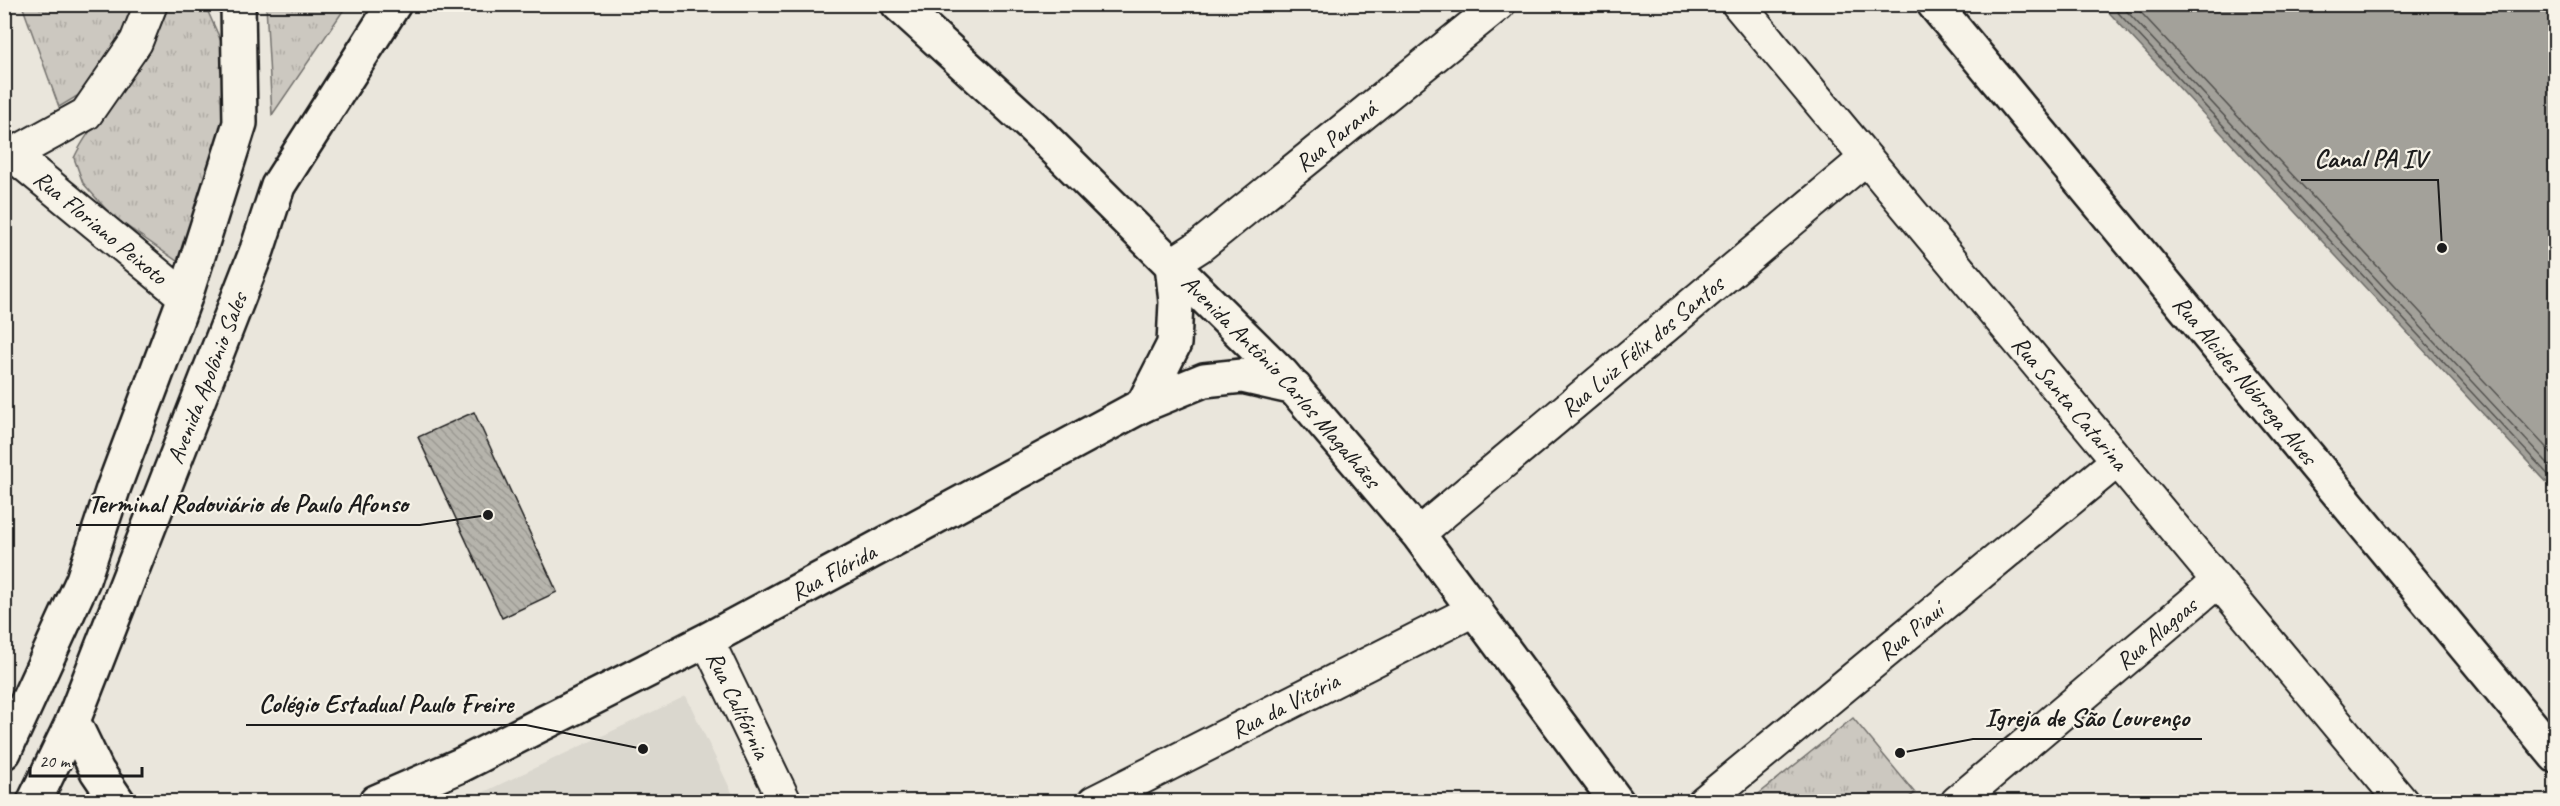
<svg xmlns="http://www.w3.org/2000/svg" width="2560" height="806" font-family="Caveat,sans-serif">
<style>
.built{fill:#dad7ce}
.park{fill:url(#park-tufts);stroke:#74726e;stroke-width:1.5}
.water{fill:#a3a19a;stroke:#6d6c68;stroke-width:1.5}
.lines{fill:none;stroke-linecap:round;stroke-linejoin:round}
.shore{stroke:#52514e;stroke-width:1.5}
.building{fill:url(#building-back-hatch);stroke:#1c1c1c;stroke-width:1.5}
.street-casing{stroke:#1c1c1c;stroke-width:36}
.secondary-casing{stroke:#1c1c1c;stroke-width:38}
.street{stroke:#f7f3e8;stroke-width:32}
.secondary{stroke:#f7f3e8;stroke-width:33}
.labels{text-anchor:middle;dominant-baseline:central;stroke-width:4.5;stroke-linejoin:round;paint-order:stroke}
.street-label{font-size:24px;fill:#1c1c1c;stroke:#f7f3e8}
.leader{fill:none;stroke:#1c1c1c;stroke-width:2}
.callout-dot{fill:#1c1c1c;stroke:#f7f3e8;stroke-width:2}
.callout-label{font-size:26px;text-anchor:middle;font-weight:bold;fill:#1c1c1c;stroke:#f7f3e8;stroke-width:4.5;stroke-linejoin:round;paint-order:stroke}
</style>
<defs>
<pattern id="park-tufts" width="24" height="20" patternUnits="userSpaceOnUse" patternTransform="scale(1.5)"><rect width="24" height="20" fill="#ccc8c0"/><path d="M3 7l-1-3M5 7V3M7 7l1-3M15 17l-1-3M17 17v-4M19 17l1-3" fill="none" stroke="#afaba4"/></pattern>
<pattern id="building-back-hatch" width="6" height="6" patternUnits="userSpaceOnUse" patternTransform="scale(1.5)"><rect width="6" height="6" fill="#b6b4ac"/><path d="M-1 5l2 2M0 0l6 6M5-1l2 2" fill="none" stroke="#9c9a93"/></pattern>
</defs>
<rect width="100%" height="100%" fill="#eae6dc"/>
<filter id="ink" filterUnits="userSpaceOnUse"><feTurbulence type="fractalNoise" baseFrequency=".0167" numOctaves="2"/><feDisplacementMap in="SourceGraphic" scale="12" xChannelSelector="R" yChannelSelector="G"/><feConvolveMatrix kernelMatrix="1 2 1 2 8 2 1 2 1" color-interpolation-filters="sRGB"/></filter>
<g filter="url(#ink)">
<polygon class="built" points="686,696 736,801 463,802"/>
<g class="park">
<polygon points="22,5 137,5 130,25 84,92 59,107"/>
<path d="M 169,5 L 205,5 L 228,57 L 231,97 L 186,256 L 177,261 L 111,215 L 83,183 L 74,158 C 89,126 114,104 133,75 C 149,52 160,30 169,5 Z"/>
<polygon points="266,5 347,5 272,115"/>
<polygon points="1853,718 1915,793 1904,801 1750,801"/>
</g>
<polygon class="water" points="2102,5 2555,5 2555,491"/>
<g class="lines">
<g class="shore">
<polyline points="2110,4 2556,483"/>
<polyline points="2120,4 2556,472"/>
<polyline points="2133,4 2556,458"/>
</g>
</g>
<g class="building">
<polygon points="474,412 557,592 502,618 418,437"/>
<polygon points="637,796 640,802 624,802"/>
</g>
<g class="lines">
<defs>
<g id="street">
<path id="s1" d="M 1738,4 L 2402,802"/>
<path id="s2" d="M 14,156 L 185,297"/>
<polyline points="4,159 86,114 136,42 151,4"/>
<path id="s3" d="M 1172,264 L 1200,246 L 1499,4"/>
<path id="s4" d="M 1418,534 L 1865,159"/>
<path id="s5" d="M 707,640 L 785,802"/>
<path id="s6" d="M 1094,802 L 1476,609"/>
<path id="s7" d="M 1704,802 L 2118,460"/>
<path id="s8" d="M 1957,802 L 2217,582"/>
</g>
<g id="secondary">
<path id="s9" d="M 898,4 L 1034,128 L 1282,374 L 1418,534 L 1617,802"/>
<path id="s10" d="M 1934,4 L 2556,756"/>
<polyline points="1143,405 1174,344 1176,302 1172,264"/>
<polyline points="73,721 97,771 118,802"/>
<polyline points="4,752 83,580 113,489 185,297 240,123 238,4"/>
<path id="s11" d="M 34,802 L 73,721 L 257,250 L 278,186 L 394,4"/>
<path id="s12" d="M 376,802 L 461,765 L 707,640 L 1143,405 L 1204,380 L 1242,376 L 1295,388"/>
</g>
</defs>
<use href="#street" class="street-casing"/>
<use href="#secondary" class="secondary-casing"/>
<use href="#street" class="street"/>
<use href="#secondary" class="secondary"/>
</g>
</g>
<g class="labels">
<g class="street-label">
<text stroke="none"><textPath href="#s3" startOffset="208">Rua Paraná</textPath></text>
<text stroke="none"><textPath href="#s2" startOffset="112">Rua Floriano Peixoto</textPath></text>
<text stroke="none"><textPath href="#s4" startOffset="292">Rua Luiz Félix dos Santos</textPath></text>
<text stroke="none"><textPath href="#s11" startOffset="458">Avenida Apolônio Sales</textPath></text>
<text stroke="none"><textPath href="#s10" startOffset="488">Rua Alcides Nóbrega Alves</textPath></text>
<text stroke="none"><textPath href="#s9" startOffset="538">Avenida Antônio Carlos Magalhães</textPath></text>
<text stroke="none"><textPath href="#s1" startOffset="519">Rua Santa Catarina</textPath></text>
<text stroke="none"><textPath href="#s12" startOffset="512">Rua Flórida</textPath></text>
<text stroke="none"><textPath href="#s7" startOffset="268">Rua Piauí</textPath></text>
<text stroke="none"><textPath href="#s8" startOffset="261">Rua Alagoas</textPath></text>
<text stroke="none"><textPath href="#s5" startOffset="72">Rua Califórnia</textPath></text>
<text stroke="none"><textPath href="#s6" startOffset="214">Rua da Vitória</textPath></text>
</g>
</g>
<path class="leader" d="M2442 248L2438 180H2301M488 515L420 525H76M643 749L526 725H246M1900 753L1973 739H2202"/>
<g class="callout-dot">
<circle cx="2442" cy="248" r="6"/>
<circle cx="488" cy="515" r="6"/>
<circle cx="643" cy="749" r="6"/>
<circle cx="1900" cy="753" r="6"/>
</g>
<g class="callout-label">
<text x="2370" y="167">Canal PA IV</text>
<text x="248" y="512">Terminal Rodoviário de Paulo Afonso</text>
<text x="386" y="712">Colégio Estadual Paulo Freire</text>
<text x="2087" y="726">Igreja de São Lourenço</text>
</g>
<rect width="2560" height="806" fill="none" stroke="#f7f3e8" stroke-width="24"/>
<rect x="12" y="12" width="2536" height="782" fill="none" stroke="#1c1c1c" stroke-width="2" filter="url(#ink)"/>
<path d="M30 767v9h112v-9" fill="none" stroke="#1c1c1c" stroke-width="3"/>
<text x="39" y="767" font-size="18" fill="#1c1c1c" stroke="#f7f3e8" stroke-width="4.5" paint-order="stroke">20 m</text>
</svg>
